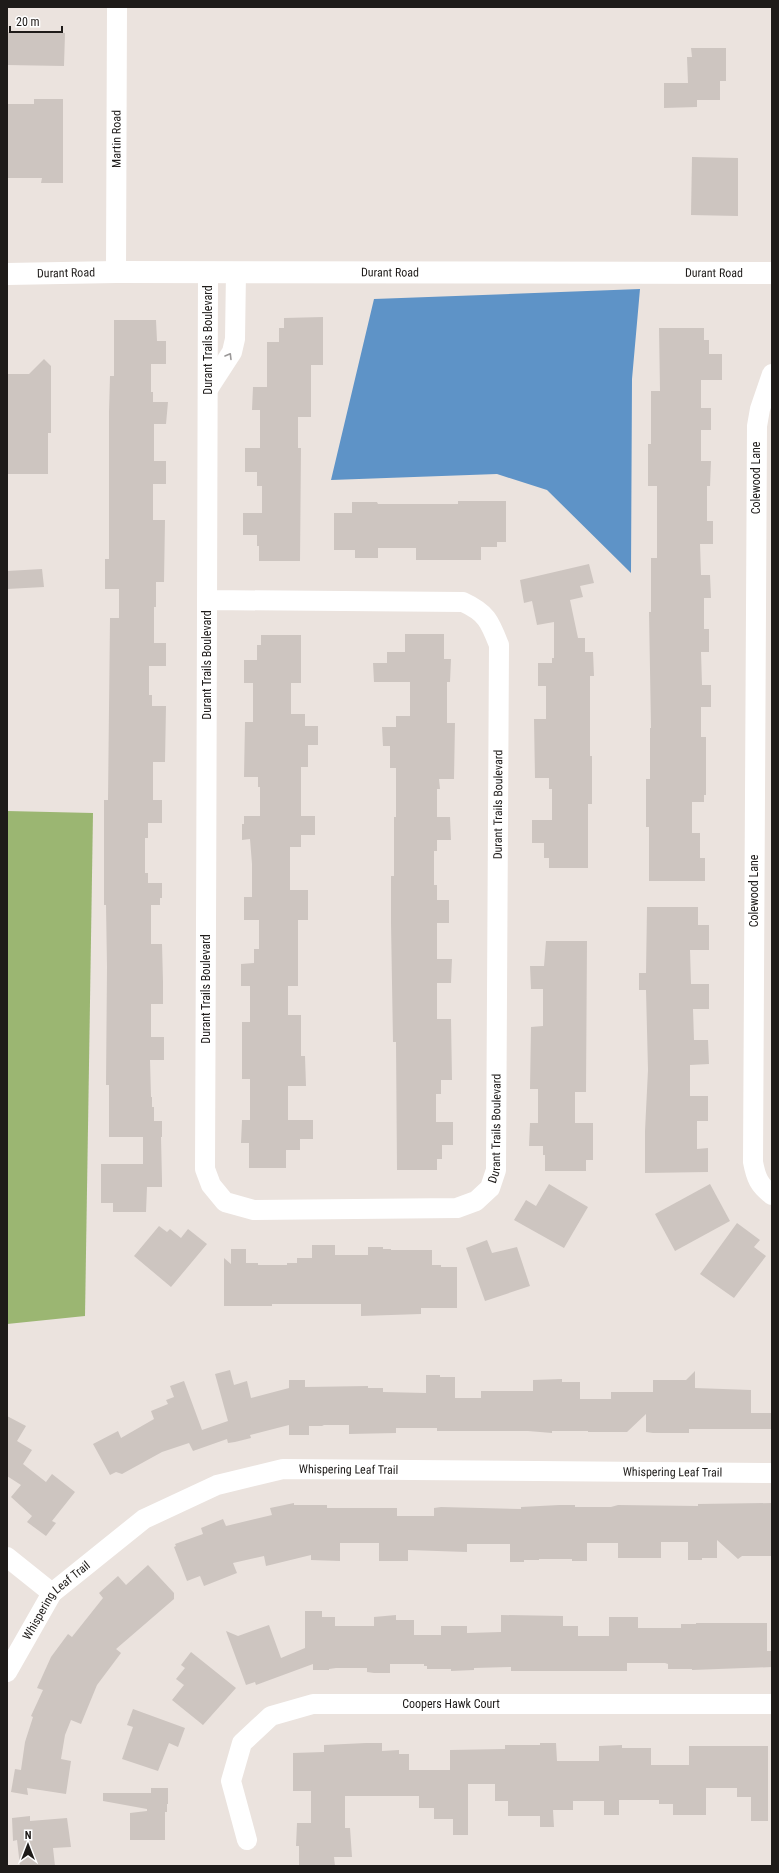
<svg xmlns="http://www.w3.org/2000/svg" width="779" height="1873" font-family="'Roboto Condensed',sans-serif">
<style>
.forest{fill:#9bb672}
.water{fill:#5e93c7}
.building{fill:#cdc5c0}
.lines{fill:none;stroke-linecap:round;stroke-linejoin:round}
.minor{stroke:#fff;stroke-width:20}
.tertiary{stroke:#fff;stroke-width:22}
.oneway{stroke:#9a9898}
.labels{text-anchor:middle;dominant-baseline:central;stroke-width:3.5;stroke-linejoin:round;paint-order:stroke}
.street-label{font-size:12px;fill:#1e1b19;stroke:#fff}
</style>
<rect width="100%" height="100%" fill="#ebe3de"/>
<polygon class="forest" points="7,811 93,813 85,1316 7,1324"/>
<polygon class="water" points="640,289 632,379 631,573 547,490 497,474 331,480 374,299"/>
<g class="building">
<polygon points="7,32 65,33 64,66 7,65"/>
<polygon points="691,48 726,48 726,81 720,81 720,100 697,100 697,107 664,108 664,83 688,83 687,57 692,57"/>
<polygon points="34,99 63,99 63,183 41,183 42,178 7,178 7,104 34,104"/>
<polygon points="692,157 738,158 738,216 691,215"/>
<polygon points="323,317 323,365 311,365 311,417 298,417 298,448 301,448 300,561 259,561 259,546 257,546 257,535 243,535 243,513 262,513 262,486 257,486 257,472 245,472 245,448 260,448 260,410 252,410 253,387 267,387 267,342 279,342 279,328 284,328 284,318"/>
<polygon points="114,320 156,320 157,341 166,341 166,364 151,364 151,392 153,392 153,402 168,402 166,424 154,424 154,461 166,461 166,484 153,484 153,520 165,520 164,582 156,582 156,607 154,607 154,643 166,643 166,666 149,666 149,695 152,695 152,706 166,706 165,762 153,762 153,800 162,800 162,823 148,823 148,838 145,838 145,873 148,873 148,883 162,883 162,898 160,898 160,905 151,905 151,944 162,944 163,982 163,1004 151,1004 151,1037 164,1037 164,1060 150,1060 151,1097 152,1097 152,1107 154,1107 154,1121 162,1121 162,1137 161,1137 162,1180 162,1187 147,1187 146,1212 113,1212 113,1203 101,1203 101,1164 143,1164 143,1137 109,1137 109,1085 106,1085 107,967 106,905 104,905 104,800 108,800 110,618 119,618 119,589 105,589 105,559 109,559 109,412 110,376 114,376"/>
<polygon points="659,328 704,328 704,340 709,340 709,354 722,354 722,380 701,380 701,408 711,408 711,430 701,430 701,461 711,461 710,486 707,486 707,521 713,521 713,544 700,544 701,575 710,575 711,598 704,598 704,629 709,629 709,652 701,652 702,685 711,685 711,707 701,707 701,737 706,737 706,795 704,795 704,802 692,802 692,833 700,833 700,858 705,858 705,881 649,881 649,827 646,827 646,779 650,779 650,728 651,728 649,612 651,612 651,558 657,558 657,486 648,486 648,444 651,444 651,391 660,391"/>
<polygon points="44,359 51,366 51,433 48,433 48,474 8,474 7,374 29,374"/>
<polygon points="458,501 506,501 506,542 497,542 497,547 481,547 481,560 416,560 416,548 378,548 378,558 355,558 355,550 334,550 334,513 352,513 352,502 377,502 378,504 458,504"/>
<polygon points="589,564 594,583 580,586 583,597 570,600 578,638 585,638 585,652 593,652 594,676 590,676 590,756 592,756 592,804 588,804 588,868 549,868 549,858 544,858 544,843 532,843 532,820 552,820 552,789 549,789 549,778 535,778 534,719 546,719 546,686 538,686 538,663 552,663 552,658 554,658 554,622 537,625 532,601 524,603 520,580"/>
<polygon points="42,569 44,587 7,589 7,571"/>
<polygon points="405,634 444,634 444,659 451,659 450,682 447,682 447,723 455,723 454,779 439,779 440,789 437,789 437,817 450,817 451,840 437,840 437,851 434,851 434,885 437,885 437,900 449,900 449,923 437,923 437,959 452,959 451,983 437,983 437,1019 451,1019 452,1080 441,1080 441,1094 436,1094 436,1122 453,1122 453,1145 442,1145 442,1159 437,1159 437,1170 397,1170 396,1042 393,1042 391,923 391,876 394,876 394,817 396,817 396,768 390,768 390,746 383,746 382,727 396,727 396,716 410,716 410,682 374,682 373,663 387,663 387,652 405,652"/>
<polygon points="261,635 301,635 301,683 291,683 291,714 305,714 305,726 318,726 318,745 308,745 308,767 301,767 301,816 315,816 315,835 301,835 301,847 290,847 290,890 308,890 308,920 298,920 298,986 288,986 288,1015 301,1015 301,1056 305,1056 306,1086 288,1086 288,1120 313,1120 313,1139 300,1139 300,1150 286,1150 286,1168 249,1168 249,1143 241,1143 242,1120 250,1120 250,1079 242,1079 242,1022 250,1022 250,986 241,986 241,964 254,963 254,949 259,949 259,920 244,920 244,897 252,897 252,864 250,839 242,840 242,824 244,824 244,816 260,816 260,787 258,787 258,777 244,777 245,722 253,722 253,683 244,683 244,660 257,660 257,645 261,645"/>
<polygon points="647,907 698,907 698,925 709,925 709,950 690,950 691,984 709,984 709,1009 693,1009 694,1040 708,1040 709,1064 690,1065 690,1096 708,1096 708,1121 697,1121 697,1149 708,1148 708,1172 645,1173 645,1131 648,1070 646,990 639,990 639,973 646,973"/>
<polygon points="546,941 587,941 586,1092 575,1092 575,1123 593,1123 593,1160 586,1160 586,1171 545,1171 545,1155 543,1155 543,1146 529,1146 530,1123 538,1123 538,1089 530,1089 531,1027 543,1026 543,989 531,989 530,966 544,966"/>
<polygon points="549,1184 588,1207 564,1248 514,1220 526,1200 536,1206"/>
<polygon points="710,1184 730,1221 675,1251 655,1214"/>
<polygon points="737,1223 760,1240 754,1247 766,1256 734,1298 700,1274"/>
<polygon points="159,1226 167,1232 170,1229 181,1238 188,1229 207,1244 171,1287 134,1256"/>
<polygon points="487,1240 492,1253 517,1247 530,1286 485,1301 466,1248"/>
<polygon points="312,1245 335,1245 335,1255 368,1255 368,1247 383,1247 383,1249 391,1249 391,1250 432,1250 432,1265 441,1265 441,1267 457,1267 457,1308 421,1308 421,1314 361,1316 361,1304 272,1304 272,1306 224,1306 224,1258 231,1264 231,1249 246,1249 246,1263 258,1263 258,1265 287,1265 287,1263 297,1263 297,1258 312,1258"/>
<polygon points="230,1370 234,1385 247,1381 251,1398 289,1388 289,1380 305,1380 305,1387 368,1386 368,1388 383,1388 383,1392 426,1393 426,1375 440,1375 440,1377 455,1377 455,1398 481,1398 481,1391 533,1391 533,1380 562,1379 562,1382 580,1382 580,1399 611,1399 611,1392 653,1392 653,1380 686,1380 695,1371 695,1388 751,1390 751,1413 772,1413 772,1429 689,1429 689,1433 653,1433 646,1432 646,1414 627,1432 588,1432 588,1431 552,1431 552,1433 528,1431 437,1431 437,1428 396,1428 396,1433 349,1434 349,1425 324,1425 322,1426 309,1426 309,1435 289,1435 289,1425 250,1435 251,1438 235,1442 228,1443 227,1439 193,1451 189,1443 162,1452 122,1474 116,1472 110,1475 93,1444 118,1431 121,1438 154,1419 151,1411 168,1404 166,1400 174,1397 170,1386 184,1381 202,1430 228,1421 215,1374"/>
<polygon points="7,1416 26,1426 17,1441 32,1450 23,1464 46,1482 52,1474 75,1492 52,1521 56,1523 46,1536 27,1522 32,1516 11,1497 21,1485 7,1476"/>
<polygon points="294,1503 294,1505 327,1505 327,1508 397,1508 397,1516 434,1516 434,1508 441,1507 521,1509 521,1507 559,1505 575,1505 575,1507 611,1507 618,1505 698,1506 698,1504 772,1503 772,1556 742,1556 738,1559 717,1540 717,1558 702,1558 702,1560 688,1560 688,1542 661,1542 661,1558 618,1558 618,1543 587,1543 587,1561 572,1561 572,1559 539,1559 539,1560 524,1560 524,1562 510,1562 510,1544 467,1544 467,1552 408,1550 408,1561 379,1561 379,1543 340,1543 340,1561 311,1560 311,1555 266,1566 264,1556 233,1563 237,1573 204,1586 200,1576 187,1581 174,1547 176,1546 175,1544 203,1534 201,1528 223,1519 226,1526 272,1515 270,1508"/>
<polygon points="148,1565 174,1593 174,1599 116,1649 121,1653 97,1685 81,1724 71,1720 65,1735 61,1759 71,1761 66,1794 27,1788 28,1795 11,1792 15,1769 21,1770 25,1742 33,1717 31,1716 43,1690 37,1688 51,1657 68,1634 72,1637 103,1598 99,1593 118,1576 126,1585"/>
<polygon points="305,1611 322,1611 322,1617 335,1617 335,1626 374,1626 374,1617 396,1615 396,1620 414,1620 414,1635 441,1635 441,1626 467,1626 467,1633 501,1632 501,1615 563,1616 563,1626 578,1626 578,1636 609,1636 609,1617 638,1617 638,1628 681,1628 681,1624 696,1624 696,1623 767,1623 767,1651 772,1651 772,1667 692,1670 692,1669 668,1669 668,1664 665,1663 627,1663 627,1671 511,1671 511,1667 474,1668 474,1670 451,1671 451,1669 427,1669 427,1666 424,1666 424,1664 390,1664 390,1673 374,1673 367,1672 367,1668 336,1668 329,1669 329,1670 313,1670 313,1664 256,1685 255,1682 246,1685 226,1631 238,1636 269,1625 281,1658 305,1648"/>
<polygon points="191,1652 236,1688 203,1725 172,1700 184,1685 176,1679 185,1668 181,1665"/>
<polygon points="133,1709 185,1728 178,1747 169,1743 158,1771 122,1759 133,1727 127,1725"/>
<polygon points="366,1743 382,1743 382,1751 399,1750 399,1754 409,1754 409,1770 450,1770 450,1750 505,1749 505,1745 540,1745 540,1743 556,1743 557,1761 599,1761 599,1746 622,1745 622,1748 651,1748 651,1765 689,1765 689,1746 768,1746 768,1821 751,1821 751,1797 737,1797 737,1788 706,1788 706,1815 673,1815 673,1804 659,1804 659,1800 619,1800 619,1815 604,1815 604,1801 573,1801 573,1810 553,1810 554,1827 540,1827 540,1816 508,1816 508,1801 495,1801 495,1784 468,1784 468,1835 453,1835 453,1819 434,1819 434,1808 419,1808 419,1796 345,1796 345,1828 350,1828 352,1857 334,1857 335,1866 299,1866 299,1846 296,1846 297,1823 311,1823 311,1791 293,1791 293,1753 324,1752 324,1745"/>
<polygon points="151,1788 168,1788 168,1804 167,1804 167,1812 165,1812 165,1840 130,1840 130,1813 147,1811 147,1809 103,1801 103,1793 151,1793"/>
<polygon points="30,1816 30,1821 67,1818 71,1847 53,1848 55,1866 20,1866 17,1840 13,1841 12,1818"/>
</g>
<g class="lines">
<g class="minor">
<path id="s1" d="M 116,272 L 117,7"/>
<path id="s2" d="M 208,272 C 208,571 206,870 205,1169 L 211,1185 L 225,1202 L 254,1210 L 457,1208 L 476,1201 L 490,1188 L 496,1170 L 499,645 C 490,622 487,613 463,602 L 208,600"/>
<path d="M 772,374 L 760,409 L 757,426 L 753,1162 C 756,1178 759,1185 772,1195"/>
<polyline points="208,389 232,352 235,339 236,272"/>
<polyline points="7,1557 52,1593"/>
<path id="s3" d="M 7,1672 L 52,1593 L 144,1519 L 217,1485 L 283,1469 L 772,1473"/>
<path id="s4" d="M 247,1840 L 231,1781 L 242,1743 L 271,1716 L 313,1704 L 772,1704"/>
</g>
<path class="tertiary" id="s5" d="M 7,274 L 116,272 L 772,273"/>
</g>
<defs><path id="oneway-chevron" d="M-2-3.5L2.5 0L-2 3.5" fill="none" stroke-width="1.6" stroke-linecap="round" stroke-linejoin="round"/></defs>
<use class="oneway" href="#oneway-chevron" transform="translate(229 356) rotate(-59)"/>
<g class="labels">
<g class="street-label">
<text stroke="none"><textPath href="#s1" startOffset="133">Martin Road</textPath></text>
<text stroke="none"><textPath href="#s5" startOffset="383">Durant Road</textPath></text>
<text stroke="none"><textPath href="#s5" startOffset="59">Durant Road</textPath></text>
<text stroke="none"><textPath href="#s5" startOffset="707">Durant Road</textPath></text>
<text transform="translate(208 340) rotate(-90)">Durant Trails Boulevard</text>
<text transform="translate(756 478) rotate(-90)">Colewood Lane</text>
<text transform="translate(207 665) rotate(-90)">Durant Trails Boulevard</text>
<text stroke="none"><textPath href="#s2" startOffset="1593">Durant Trails Boulevard</textPath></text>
<text transform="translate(754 891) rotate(-90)">Colewood Lane</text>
<text transform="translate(206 989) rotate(-90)">Durant Trails Boulevard</text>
<text stroke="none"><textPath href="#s2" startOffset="1269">Durant Trails Boulevard</textPath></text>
<text stroke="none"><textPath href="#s3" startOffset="423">Whispering Leaf Trail</textPath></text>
<text stroke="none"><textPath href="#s3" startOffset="747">Whispering Leaf Trail</textPath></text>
<text stroke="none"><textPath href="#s3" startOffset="88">Whispering Leaf Trail</textPath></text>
<text stroke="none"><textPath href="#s4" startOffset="322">Coopers Hawk Court</textPath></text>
</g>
</g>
<rect width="779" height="1873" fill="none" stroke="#1e1b19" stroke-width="16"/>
<g transform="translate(28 1845)" stroke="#ffffff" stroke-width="3" paint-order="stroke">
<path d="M0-3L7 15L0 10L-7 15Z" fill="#1e1b19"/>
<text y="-6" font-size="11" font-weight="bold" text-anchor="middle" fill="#1e1b19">N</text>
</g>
<path d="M10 26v6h52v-6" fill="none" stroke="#1e1b19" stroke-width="2"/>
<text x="16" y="26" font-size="12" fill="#1e1b19" stroke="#ffffff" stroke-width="3" paint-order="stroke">20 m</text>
</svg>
